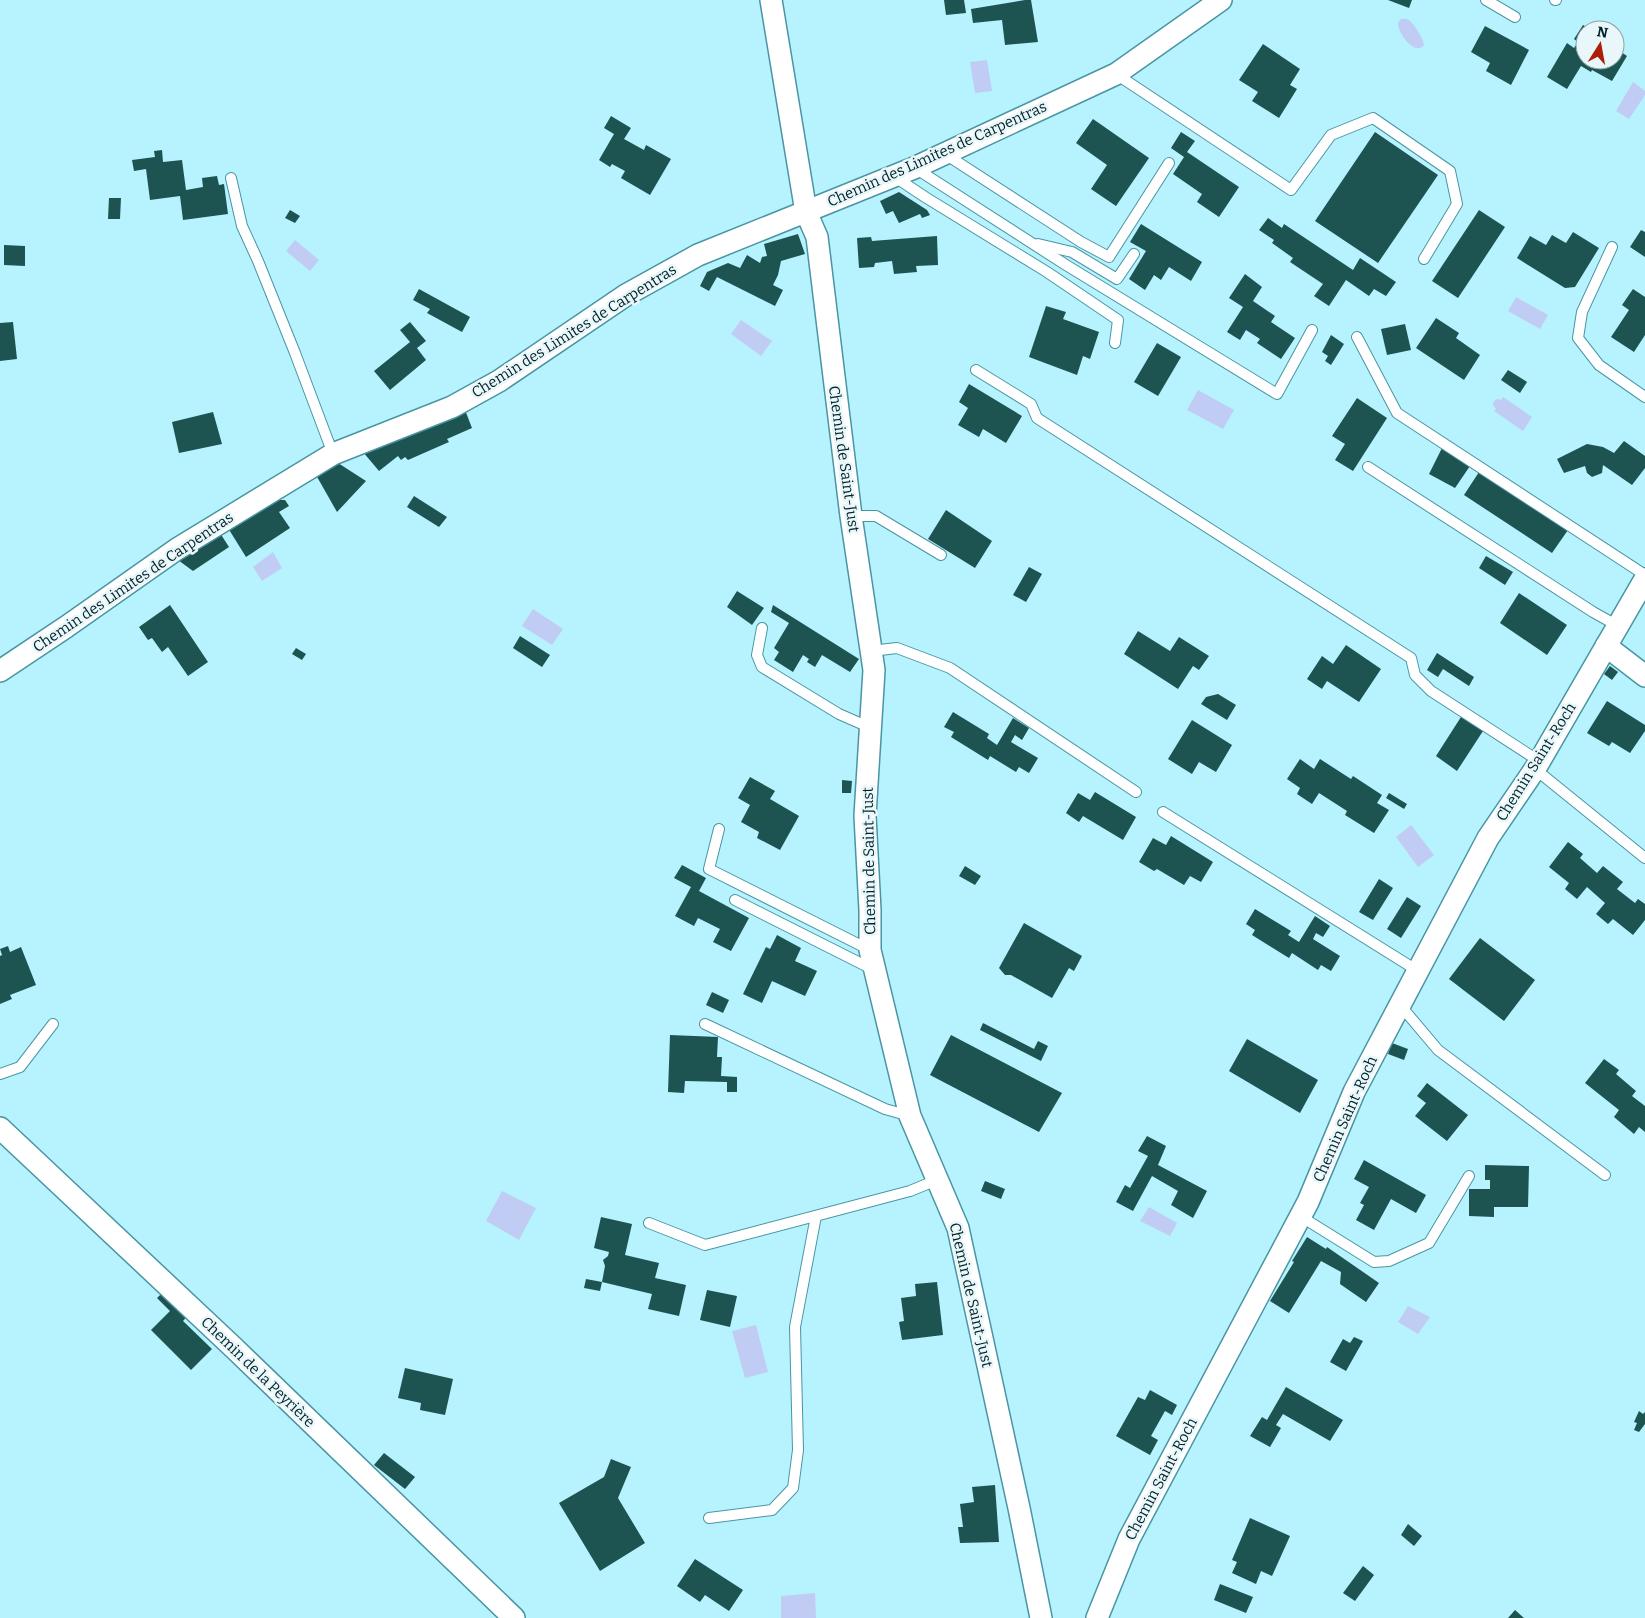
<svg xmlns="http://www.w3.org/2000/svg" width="1645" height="1618" font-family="Bitter,serif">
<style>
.water{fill:#c0ccf4}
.building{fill:#1d5351}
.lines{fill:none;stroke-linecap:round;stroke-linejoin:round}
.lane-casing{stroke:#4995a3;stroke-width:12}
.street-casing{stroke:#4995a3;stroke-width:24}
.lane{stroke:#fff;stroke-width:10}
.street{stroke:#fff;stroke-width:21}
.labels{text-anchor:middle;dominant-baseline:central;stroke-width:5;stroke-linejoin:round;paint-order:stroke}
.street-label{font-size:15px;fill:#012227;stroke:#e9f7fa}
</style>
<rect width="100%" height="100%" fill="#b7f3ff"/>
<g class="water">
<path d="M 1401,19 C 1405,19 1406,18 1409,20 C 1414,24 1424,39 1424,45 C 1414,57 1397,31 1398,23 Z"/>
<polygon points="987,60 992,91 975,93 970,62"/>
<polygon points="1633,82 1645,91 1645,95 1629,119 1616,111"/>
<polygon points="295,240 319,260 310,271 286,251"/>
<polygon points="1516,297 1548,315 1540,329 1508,311"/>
<polygon points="741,320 772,341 761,356 731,334"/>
<polygon points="1198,390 1234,410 1223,429 1187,410"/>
<polygon points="1503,397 1532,417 1523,431 1494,411 1496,409 1493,405 1494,401 1497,399 1501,400"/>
<polygon points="273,552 282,568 262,581 253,567"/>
<polygon points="533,609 563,629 552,645 522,626"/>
<polygon points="1411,825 1434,855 1418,867 1396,837"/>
<polygon points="502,1191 536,1208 519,1240 486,1221"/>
<polygon points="1149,1207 1177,1223 1170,1236 1140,1221"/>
<polygon points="1408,1306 1430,1317 1418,1334 1398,1322"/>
<polygon points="756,1325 768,1372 745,1378 732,1331"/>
<polygon points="815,1593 816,1618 781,1618 781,1596"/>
</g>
<g class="building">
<polygon points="944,0 964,0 966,13 946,15"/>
<polygon points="1025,0 1031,0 1038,42 1005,45 1002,20 973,23 971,9"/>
<polygon points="1388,0 1412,0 1409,8"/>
<polygon points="1583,25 1592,30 1585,30 1585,60 1615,60 1615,48 1627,56 1612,81 1592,70 1591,72 1581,66 1567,89 1547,77 1567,43 1574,48 1578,42 1574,39"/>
<polygon points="1485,26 1529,50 1511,85 1486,71 1490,63 1471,52"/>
<polygon points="1263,44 1300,69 1290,85 1297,89 1279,118 1252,101 1258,92 1239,80"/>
<polygon points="611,116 631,128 624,139 644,150 646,145 671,159 650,195 621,178 625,171 612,164 610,167 599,160 614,134 604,128"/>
<polygon points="1093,119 1149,158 1116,206 1091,189 1107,165 1076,143"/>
<polygon points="1181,132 1195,141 1187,152 1239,187 1219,217 1197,202 1202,194 1173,174 1184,157 1171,148"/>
<polygon points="1375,132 1438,175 1378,263 1315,221"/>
<polygon points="162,150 163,162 182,160 186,190 203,187 202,178 217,176 219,185 224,184 228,214 183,220 180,196 150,200 146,169 134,171 132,160 155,157 154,151"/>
<polygon points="899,192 927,210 930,215 922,218 920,214 899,223 893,211 886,214 880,201"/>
<polygon points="109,198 121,198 120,219 108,219"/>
<polygon points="290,210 300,216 295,223 285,218"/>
<polygon points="1479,210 1505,227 1458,298 1432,281"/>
<polygon points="1268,218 1282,228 1284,224 1353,270 1360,258 1396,282 1386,296 1374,289 1369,296 1346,280 1329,306 1314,296 1323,284 1290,262 1293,258 1272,243 1274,240 1259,230"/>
<polygon points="1141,224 1202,262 1191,281 1169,267 1161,280 1154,275 1145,290 1129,279 1146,251 1130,242"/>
<polygon points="1641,230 1645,232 1645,257 1630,247"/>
<polygon points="1573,232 1599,248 1575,287 1565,288 1517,258 1530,236 1546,245 1552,235 1566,243"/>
<polygon points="798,234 805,254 781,261 778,275 773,285 783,290 775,306 717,277 709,291 700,286 707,272 728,263 740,268 747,255 760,263 762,257 767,256 764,244"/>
<polygon points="937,236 938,265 916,266 917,272 894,274 892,261 875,263 874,267 859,268 857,238 871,237 872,241"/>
<polygon points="4,245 25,246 25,266 4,265"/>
<polygon points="1245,274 1262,287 1253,301 1275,316 1271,322 1295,338 1281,359 1257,343 1260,339 1246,330 1240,340 1227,332 1243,307 1229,298"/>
<polygon points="419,289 470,317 462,332 427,313 430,309 413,300"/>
<polygon points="1633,289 1645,297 1645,335 1634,352 1611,337 1629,310 1622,305"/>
<polygon points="1046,306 1066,312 1063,319 1099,332 1090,359 1083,356 1077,375 1029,357"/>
<polygon points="1436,318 1459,333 1456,338 1480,355 1464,380 1416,348"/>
<polygon points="13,322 17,359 0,361 0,323"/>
<polygon points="410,322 426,341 417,348 426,360 390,390 374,371 410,342 400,330"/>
<polygon points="1405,324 1411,350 1387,355 1381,329"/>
<polygon points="1331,335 1344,344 1331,365 1325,361 1328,356 1322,352"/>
<polygon points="1157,343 1181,357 1158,396 1134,382"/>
<polygon points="1508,370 1527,382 1520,393 1501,380"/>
<polygon points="969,384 1022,416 1006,443 983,429 979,437 958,425 968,408 959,402"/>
<polygon points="1357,398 1387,418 1353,471 1335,460 1345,444 1332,436"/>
<polygon points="465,410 472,428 447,439 449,442 408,460 405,457 401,460 398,456 379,471 363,452 385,442 390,444 394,440"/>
<polygon points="213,412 222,444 179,453 172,422"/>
<polygon points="1624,441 1645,456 1645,468 1632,485 1603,465 1602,473 1592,477 1587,473 1585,466 1564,473 1557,459 1587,444 1603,447 1614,453"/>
<polygon points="1442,448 1470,466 1455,488 1429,474"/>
<polygon points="338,463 366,481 337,512 316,475"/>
<polygon points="1479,472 1568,530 1552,553 1464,495"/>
<polygon points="414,496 447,517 439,527 407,507"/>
<polygon points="278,498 280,500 285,500 289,506 279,512 290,528 246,557 228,528"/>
<polygon points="946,510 992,541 975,568 928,539"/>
<polygon points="220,533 229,547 193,571 178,560"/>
<polygon points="1486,556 1513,572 1505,585 1479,568"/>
<polygon points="1029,567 1042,574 1026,602 1013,595"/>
<polygon points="737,591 764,608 752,625 727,607"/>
<polygon points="1519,593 1567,625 1547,655 1500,623"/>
<polygon points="170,605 208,662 188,676 168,647 162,652 152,638 148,640 139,627"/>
<polygon points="773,605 859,659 850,672 822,655 815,667 807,662 809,659 803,655 793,672 774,660 779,652 774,648 789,623 771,612"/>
<polygon points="1138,631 1170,651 1179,637 1209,656 1199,670 1193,666 1178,689 1124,654"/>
<polygon points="520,636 550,655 542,667 513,648"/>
<polygon points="1346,645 1381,669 1359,702 1327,681 1322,689 1307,679 1322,656 1333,664"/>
<polygon points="296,648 306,654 302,660 292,654"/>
<polygon points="1437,653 1474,677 1469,686 1443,669 1438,677 1427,670"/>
<polygon points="1610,666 1618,672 1612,680 1604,674"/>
<polygon points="1218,694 1236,705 1227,720 1201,704 1206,697"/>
<polygon points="1607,701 1645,725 1645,731 1630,753 1612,742 1609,746 1587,733"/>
<polygon points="953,712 989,734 987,738 997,745 1013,718 1029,728 1022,740 1015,735 1011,742 1038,758 1029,773 1019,767 1016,772 990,756 988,760 951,737 954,732 944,727"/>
<polygon points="1461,717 1483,731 1457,771 1436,756"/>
<polygon points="1192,720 1232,745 1216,772 1199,762 1192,774 1168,759"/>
<polygon points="1300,759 1314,769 1320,759 1351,779 1353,776 1382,795 1377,803 1389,810 1374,833 1345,815 1347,811 1319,793 1312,804 1297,794 1300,788 1287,779"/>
<polygon points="750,777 775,791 770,799 799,816 780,850 757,838 759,832 741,822 750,805 738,798"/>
<polygon points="842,780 852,781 851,793 842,793"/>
<polygon points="1095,792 1136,817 1123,840 1083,816 1079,822 1066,813 1078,793 1090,800"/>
<polygon points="1389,793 1407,804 1404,809 1386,798"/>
<polygon points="1171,836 1213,862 1201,882 1190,876 1184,885 1157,869 1154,871 1139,862 1153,838 1166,845"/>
<polygon points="1568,842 1583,854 1580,858 1597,873 1603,866 1623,882 1617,889 1635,903 1638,899 1645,904 1645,920 1633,935 1613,919 1608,924 1596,914 1605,903 1587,887 1577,899 1565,889 1569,883 1549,867"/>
<polygon points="682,865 706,878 699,891 749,918 731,951 713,942 720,929 698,918 694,926 675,916 691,887 674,878"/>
<polygon points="965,866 981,876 975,885 959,876"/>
<polygon points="1379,879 1393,888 1373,920 1359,912"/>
<polygon points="1407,897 1421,906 1401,938 1387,929"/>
<polygon points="1255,909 1291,931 1288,935 1299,942 1315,916 1330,926 1323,937 1316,933 1313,939 1340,956 1331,971 1321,965 1318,970 1292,953 1289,958 1252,935 1255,930 1246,924"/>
<polygon points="1024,923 1082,956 1074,971 1069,968 1052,998 1011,975 1005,975 999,968"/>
<polygon points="777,935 801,948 795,961 817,971 805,996 772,981 762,1003 743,994 766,947 770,949"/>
<polygon points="1480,938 1535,980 1504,1021 1449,979"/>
<polygon points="8,946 10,952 21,947 36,985 10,995 12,999 0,1004 0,956 2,955 0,949"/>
<polygon points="712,992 729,1000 723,1013 706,1005"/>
<polygon points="983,1023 1034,1049 1038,1041 1048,1046 1041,1061 980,1030"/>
<polygon points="670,1035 718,1037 717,1057 722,1057 721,1076 737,1077 737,1092 727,1092 727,1082 685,1081 684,1093 668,1092"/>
<polygon points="951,1035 1062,1093 1039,1132 930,1075"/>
<polygon points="1247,1039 1318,1080 1300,1113 1229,1071"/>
<polygon points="1392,1043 1408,1049 1404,1060 1388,1054"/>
<polygon points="1604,1059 1619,1070 1616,1074 1636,1091 1632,1096 1645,1106 1645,1132 1639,1127 1634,1134 1614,1117 1619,1110 1585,1083"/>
<polygon points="1427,1083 1468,1115 1447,1141 1415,1116 1426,1103 1417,1096"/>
<polygon points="1147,1136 1166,1146 1158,1165 1207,1191 1193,1218 1171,1205 1178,1191 1152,1176 1133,1211 1116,1202 1125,1185 1130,1188 1148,1156 1138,1151"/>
<polygon points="1364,1160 1426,1195 1416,1213 1391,1199 1374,1230 1356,1220 1364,1205 1360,1203 1369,1187 1354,1179"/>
<polygon points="1485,1165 1529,1166 1528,1207 1494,1207 1494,1217 1469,1216 1469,1189 1490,1189 1490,1180 1485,1180"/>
<polygon points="985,1181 1005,1189 1001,1199 981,1191"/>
<polygon points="601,1217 632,1224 625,1255 659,1263 655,1278 686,1285 679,1316 648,1309 652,1294 602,1282 600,1291 584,1288 586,1279 602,1282 605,1266 603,1260 608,1256 609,1252 594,1248"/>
<polygon points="1307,1237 1326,1249 1327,1247 1379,1283 1366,1302 1340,1284 1341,1272 1321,1261 1289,1313 1270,1301 1294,1262 1292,1261"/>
<polygon points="937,1282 943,1335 902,1340 899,1322 904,1321 901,1298 916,1296 915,1284"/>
<polygon points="166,1289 190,1313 183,1321 212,1349 191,1370 151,1330 170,1311 157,1298"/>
<polygon points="707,1290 737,1296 730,1327 700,1320"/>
<polygon points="1354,1337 1363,1341 1346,1371 1330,1362 1343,1339 1350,1343"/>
<polygon points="405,1368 453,1379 445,1415 420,1410 421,1403 398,1398"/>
<polygon points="1286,1387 1343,1420 1330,1441 1283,1414 1276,1425 1281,1428 1270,1447 1250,1436 1262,1417 1267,1420"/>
<polygon points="1150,1390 1177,1405 1172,1415 1165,1411 1151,1436 1158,1440 1150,1455 1116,1436 1138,1397 1145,1400"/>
<polygon points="1639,1411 1643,1414 1645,1412 1645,1424 1639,1432 1634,1430 1637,1423 1634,1422"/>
<polygon points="384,1453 415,1477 405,1489 374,1465"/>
<polygon points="611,1459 631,1467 618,1498 645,1543 600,1571 559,1503 604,1477"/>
<polygon points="995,1485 999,1542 960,1543 958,1527 963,1527 960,1504 974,1502 972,1487"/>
<polygon points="1250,1518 1290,1536 1272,1576 1261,1571 1256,1584 1232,1573 1237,1562 1232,1560"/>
<polygon points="1408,1524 1422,1536 1414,1546 1401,1535"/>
<polygon points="695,1559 743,1590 729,1611 705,1595 700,1602 677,1586"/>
<polygon points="1363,1566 1374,1575 1355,1601 1343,1593"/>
<polygon points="1220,1584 1253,1597 1246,1613 1214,1600"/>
<polygon points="1515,1610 1524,1618 1508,1618"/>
</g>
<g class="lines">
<defs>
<g id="lane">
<polyline points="1486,0 1515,17"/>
<polyline points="1555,0 1556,0"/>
<polyline points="1116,74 1291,190 1331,135 1373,118 1450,171 1457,204 1424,259"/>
<polyline points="945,154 1081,242 1109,257 1169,163"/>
<polyline points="915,168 1066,265 1277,394 1312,330"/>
<polyline points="895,177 925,197 1047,272 1118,320 1115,343"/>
<polyline points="231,178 242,226 258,261 295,353 333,454"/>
<polyline points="1038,244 1072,252 1117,279 1134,254"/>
<polyline points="1612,247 1582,312 1578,338 1599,365 1645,397"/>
<polyline points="1357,337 1397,413 1645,575"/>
<polyline points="976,370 1031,404 1037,418 1411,658 1415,675 1431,691 1539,761"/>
<polyline points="1368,467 1593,612 1618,626"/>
<polyline points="851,516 876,516 941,555"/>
<polyline points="762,628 757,655 762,667 839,714 871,728"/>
<polyline points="871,651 897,648 950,668 1136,792"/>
<polyline points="1535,769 1645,858"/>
<polyline points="1163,812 1418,971"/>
<polyline points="719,829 709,869 870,950"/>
<polyline points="735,900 874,970"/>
<polyline points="1400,1005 1438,1050 1605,1175"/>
<polyline points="705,1024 885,1109 910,1116"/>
<polyline points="0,1074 20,1067 53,1024"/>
<polyline points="1300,1216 1374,1262 1389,1261 1429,1243 1469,1176"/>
<polyline points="649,1223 705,1245 910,1191 937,1180"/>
<polyline points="709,1518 772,1510 793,1488 798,1450 795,1327 816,1216"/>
</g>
<g id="street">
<polyline points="771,0 806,212 817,237 851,516 874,670 865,816 870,910 870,950 910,1116 958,1228 1019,1508 1041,1618"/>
<polyline points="1606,646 1645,676"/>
<polyline points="0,671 66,627 177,549 333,454 452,407 499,381 626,295 698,255 914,168 1116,74 1221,0"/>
<polyline points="0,1128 234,1348 514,1618"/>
<polyline points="1097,1618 1129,1539 1308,1202 1354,1092 1488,838 1535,769 1645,579"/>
</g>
</defs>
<use href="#lane" class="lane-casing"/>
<use href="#street" class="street-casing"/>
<use href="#lane" class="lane"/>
<use href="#street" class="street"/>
</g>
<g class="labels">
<g class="street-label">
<text transform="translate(937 154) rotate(-24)">Chemin des Limites de Carpentras</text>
<text transform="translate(574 331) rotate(-32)">Chemin des Limites de Carpentras</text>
<text transform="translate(844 459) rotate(82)">Chemin de Saint-Just</text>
<text transform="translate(133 582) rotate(-34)">Chemin des Limites de Carpentras</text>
<text transform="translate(1536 762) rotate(-58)">Chemin Saint-Roch</text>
<text transform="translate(869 861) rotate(-91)">Chemin de Saint-Just</text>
<text transform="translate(1345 1119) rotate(-66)">Chemin Saint-Roch</text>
<text transform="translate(971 1295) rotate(77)">Chemin de Saint-Just</text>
<text transform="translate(258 1372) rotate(44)">Chemin de la Peyrière</text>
<text transform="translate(1161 1479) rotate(-62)">Chemin Saint-Roch</text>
</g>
</g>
<g transform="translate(1600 45) rotate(11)"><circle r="24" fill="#e9f7fa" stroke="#8ca2a6"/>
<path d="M0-4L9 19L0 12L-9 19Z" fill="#ad1e09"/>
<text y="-8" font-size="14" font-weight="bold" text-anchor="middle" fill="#012227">N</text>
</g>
</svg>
